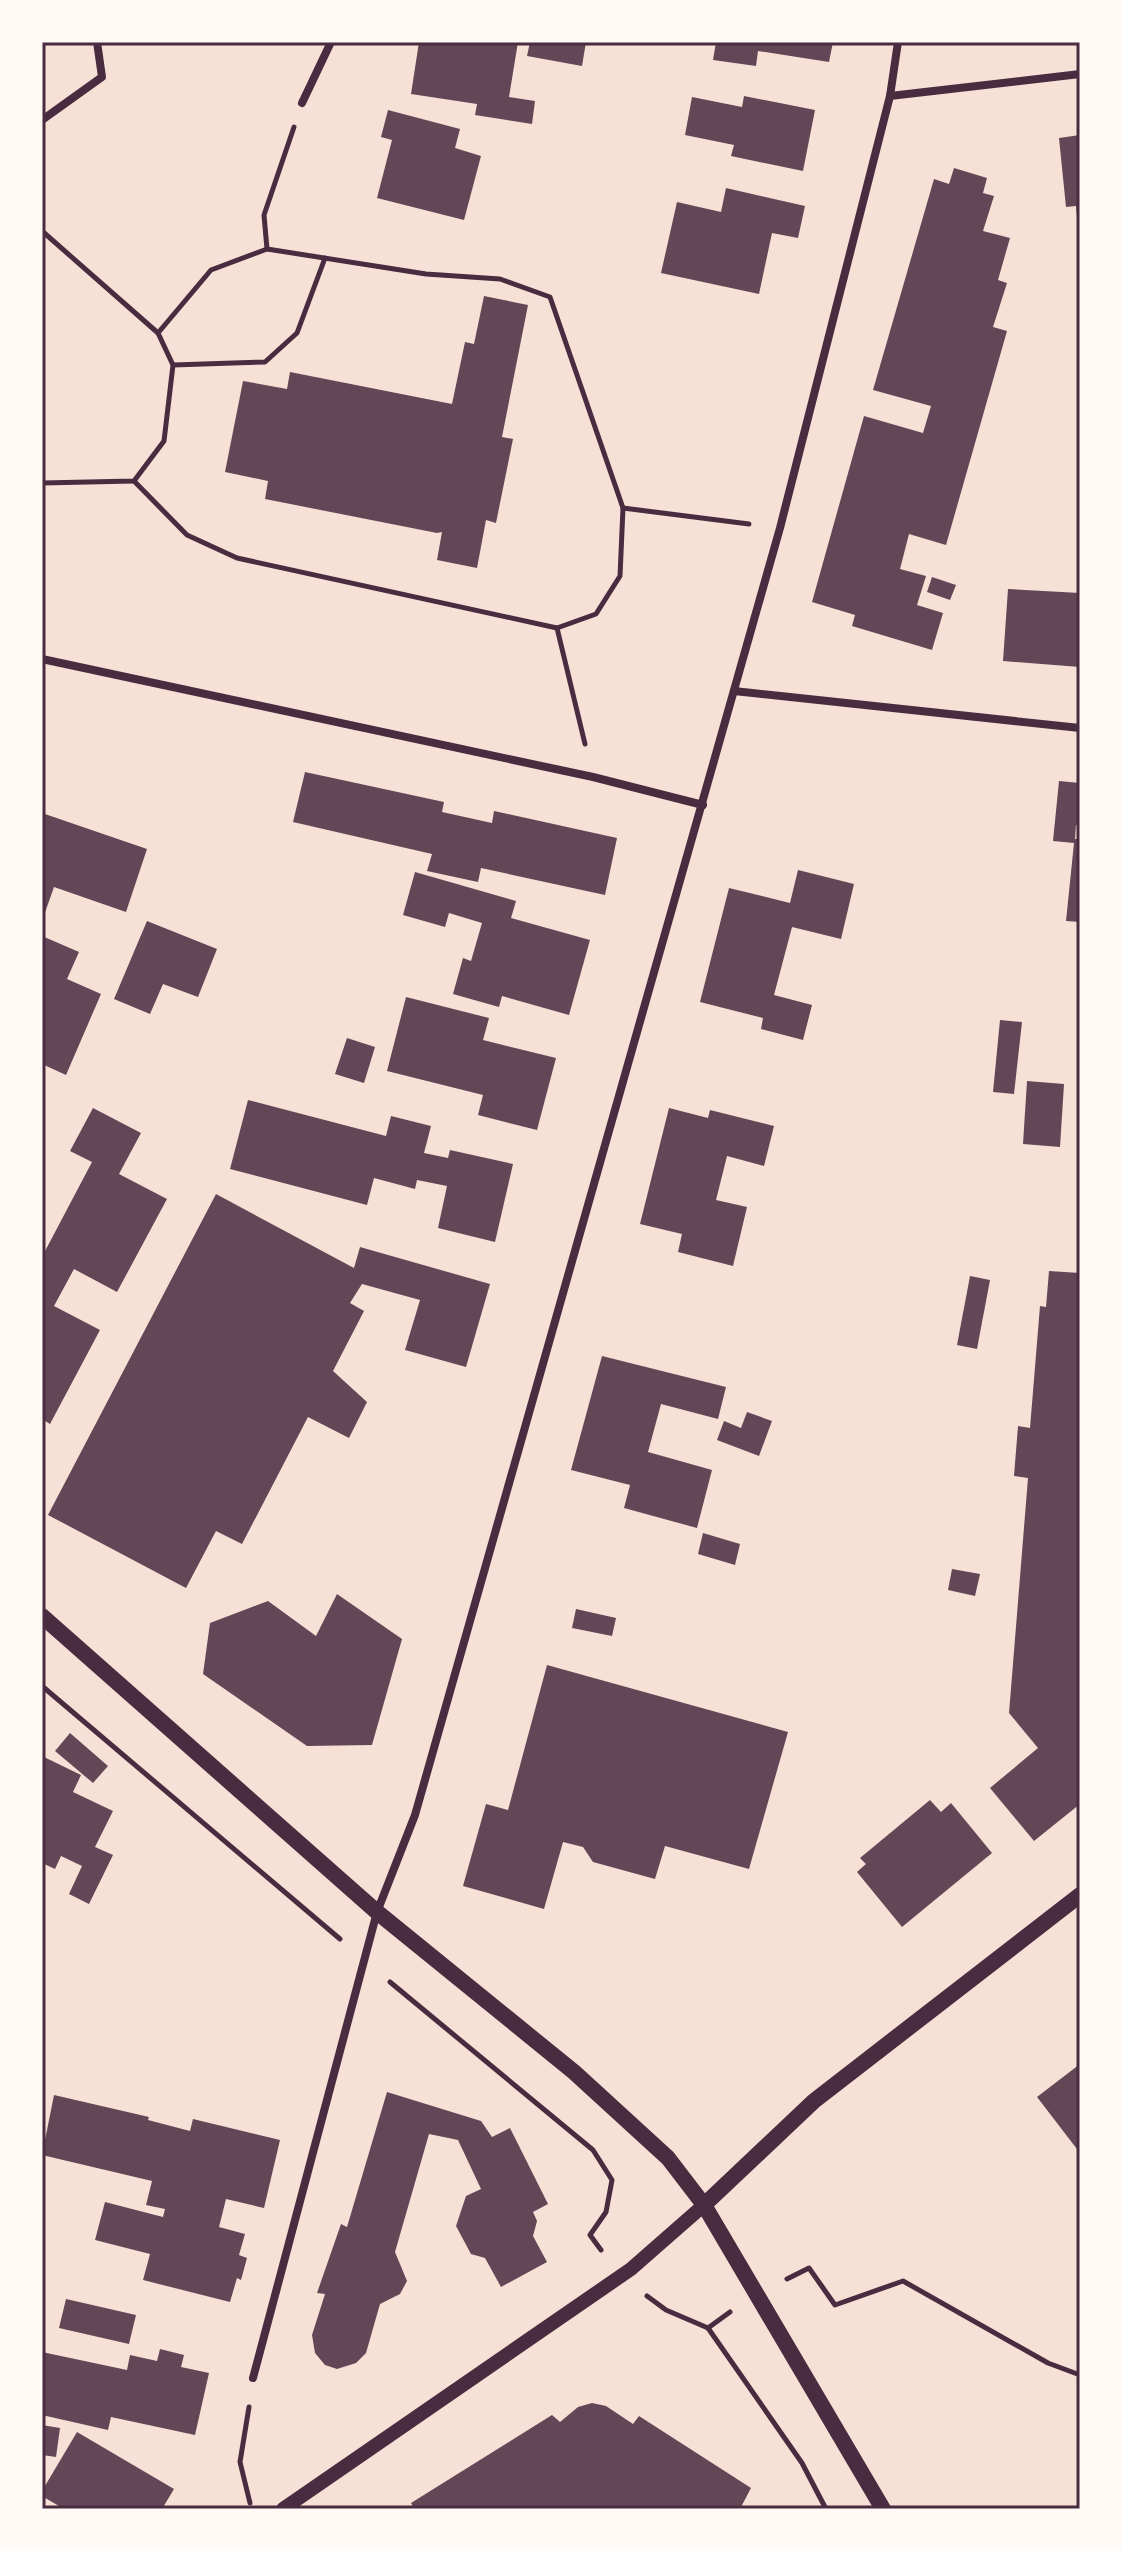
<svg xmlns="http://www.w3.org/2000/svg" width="1122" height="2551" font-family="'Asap Condensed',sans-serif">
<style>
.building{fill:#644757}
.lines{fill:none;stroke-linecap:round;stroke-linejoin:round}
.path{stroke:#4a2c40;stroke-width:5}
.minor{stroke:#4a2c40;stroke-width:8}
.tertiary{stroke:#4a2c40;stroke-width:14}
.secondary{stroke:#4a2c40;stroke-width:16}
.neatline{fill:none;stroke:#4a2c40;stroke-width:3}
</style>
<rect width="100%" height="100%" fill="#f7e1d7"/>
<g class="building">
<polygon points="419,42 518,42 509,97 535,101 532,124 475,115 477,104 411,94"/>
<polygon points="530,42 586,42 582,66 527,56"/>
<polygon points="716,42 833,42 829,62 758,51 756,66 713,60"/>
<polygon points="744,96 815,110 803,171 731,156 734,145 685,135 692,97 742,107"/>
<polygon points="388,110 460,129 455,148 481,156 464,220 377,198 392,140 381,137"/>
<polygon points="1080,135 1080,226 1078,226 1076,206 1066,207 1059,138"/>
<polygon points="954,168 987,178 983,193 994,196 983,231 1010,238 998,280 1007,283 993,327 1007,331 946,545 909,534 900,569 926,576 917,605 943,613 932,650 852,626 855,615 812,602 864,416 923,433 931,406 873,390 934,179 949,184"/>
<polygon points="726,188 805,206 798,238 772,233 759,294 661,273 677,202 721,212"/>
<polygon points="484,296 528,305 502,437 513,439 496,523 486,520 477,568 437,560 442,532 437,533 265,499 268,481 225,472 243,381 287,389 290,372 452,404 465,342 474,344"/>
<polygon points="932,577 956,585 950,600 927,592"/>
<polygon points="1008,589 1080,593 1080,667 1003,661"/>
<polygon points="305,772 444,802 442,812 492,823 494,811 617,838 605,895 481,868 478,882 427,871 432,854 293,822"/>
<polygon points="1059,781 1080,783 1080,825 1076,825 1075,839 1080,839 1080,922 1066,921 1074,843 1053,841"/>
<polygon points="42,813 147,849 126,912 54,887 42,921"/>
<polygon points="798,870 854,884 841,939 792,927 774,995 812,1005 803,1040 761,1029 763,1018 700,1002 729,888 790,903"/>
<polygon points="415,872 516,901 511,918 590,940 569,1015 502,996 499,1007 453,994 463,958 471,961 482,923 449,913 445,927 403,915"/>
<polygon points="147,921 217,949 198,997 163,984 150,1014 114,999"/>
<polygon points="42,936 79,952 67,979 101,994 66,1075 42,1064"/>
<polygon points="406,997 489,1018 483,1040 556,1058 537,1130 478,1115 483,1095 387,1071"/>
<polygon points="1000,1020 1022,1022 1014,1094 993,1092"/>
<polygon points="347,1038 375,1047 364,1083 335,1074"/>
<polygon points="1027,1081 1064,1084 1060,1147 1023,1144"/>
<polygon points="248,1100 386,1136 391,1116 431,1126 424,1153 448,1158 450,1150 513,1164 495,1242 438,1228 447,1186 417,1180 415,1189 374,1178 367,1205 230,1169"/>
<polygon points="93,1108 141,1133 119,1174 167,1199 117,1292 74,1269 54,1306 100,1330 50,1424 42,1419 42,1252 44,1253 92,1162 70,1151"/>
<polygon points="669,1108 708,1118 710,1110 774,1126 764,1166 727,1156 716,1200 747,1207 733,1266 678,1252 682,1234 640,1224"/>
<polygon points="216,1194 354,1268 360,1247 490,1284 466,1367 405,1350 420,1300 362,1284 350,1303 364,1311 333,1371 367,1402 349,1438 308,1417 242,1544 216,1531 186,1588 48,1515"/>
<polygon points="1049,1271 1080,1273 1080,1804 1034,1841 990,1788 1038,1748 1009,1713 1028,1478 1014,1476 1018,1426 1030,1428 1040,1306 1046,1307"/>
<polygon points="970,1276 990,1280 977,1349 957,1345"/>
<polygon points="602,1356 726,1387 718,1419 661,1404 648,1452 712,1470 697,1528 624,1508 630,1485 571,1470"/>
<polygon points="747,1412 772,1421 759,1456 717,1440 724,1421 741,1428"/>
<polygon points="703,1533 740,1544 735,1565 698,1554"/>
<polygon points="952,1569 980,1574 975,1596 948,1590"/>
<polygon points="337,1594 402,1639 372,1745 307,1746 203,1674 210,1623 268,1601 316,1636"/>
<polygon points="576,1609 616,1618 612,1636 572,1628"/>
<polygon points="547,1665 788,1732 749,1869 665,1846 655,1879 593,1862 583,1847 563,1842 544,1909 463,1886 486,1804 508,1810"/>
<polygon points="70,1733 108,1766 93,1783 55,1751"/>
<polygon points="42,1756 81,1775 73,1792 113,1811 95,1847 113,1855 89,1904 69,1894 82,1866 61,1856 55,1869 42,1863"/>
<polygon points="930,1800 941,1812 951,1803 992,1853 902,1927 857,1872 866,1864 860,1858"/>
<polygon points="1080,2064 1080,2153 1037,2097"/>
<polygon points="387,2092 481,2121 492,2137 510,2128 548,2204 533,2212 537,2221 533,2236 547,2262 501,2287 485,2258 471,2254 456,2226 466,2196 481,2189 458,2140 429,2134 395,2252 407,2281 400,2294 380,2304 366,2353 356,2363 337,2369 325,2365 315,2353 312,2335 325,2294 317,2293 341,2224 347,2227"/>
<polygon points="54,2095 149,2117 148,2120 190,2131 193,2119 280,2140 264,2208 226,2199 219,2227 245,2234 239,2255 247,2258 241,2280 237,2278 230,2302 143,2280 150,2254 95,2240 105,2202 163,2217 165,2209 146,2205 152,2181 42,2155"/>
<polygon points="66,2299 136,2315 129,2344 59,2328"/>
<polygon points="160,2349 184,2355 181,2367 209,2373 195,2435 111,2417 108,2430 42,2415 42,2352 127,2370 130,2355 157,2361"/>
<polygon points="592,2403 606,2406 633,2424 639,2416 751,2488 740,2509 414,2509 411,2503 552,2415 560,2422 578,2407"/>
<polygon points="42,2425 60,2428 56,2457 42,2455"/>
<polygon points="77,2432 174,2489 162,2509 64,2509 42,2496 42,2491"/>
</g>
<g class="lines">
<g class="path">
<polyline points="42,231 158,333 173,365 164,441 134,481 42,483"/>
<polyline points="267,249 264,215 294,127"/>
<polyline points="173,365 265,362 297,333 325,258"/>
<polyline points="134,481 187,535 237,558 557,628 596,614 620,576 623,508 550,297 500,279 426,274 267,249 211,270 158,333"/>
<polyline points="623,508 749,524"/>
<polyline points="557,628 585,744"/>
<polyline points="42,1686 340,1939"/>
<polyline points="390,1982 593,2150 612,2180 606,2212 590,2235 601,2250"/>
<polyline points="787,2279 809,2268 835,2305 903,2281 1048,2363 1080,2375"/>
<polyline points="647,2296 666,2310 708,2328 802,2463 826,2509"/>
<polyline points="708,2328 730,2312"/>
<polyline points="249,2407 240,2462 250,2503"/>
</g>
<g class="minor">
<polyline points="890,96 1080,74"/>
<polyline points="302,103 331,42"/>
<polyline points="42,120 102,77 97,42"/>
<polyline points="42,659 593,777 703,805"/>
<polyline points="734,691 1080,728"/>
<polyline points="253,2378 377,1912 415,1815 780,528 890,96 898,42"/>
</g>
<polyline class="tertiary" points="283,2509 631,2269 704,2205"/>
<g class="secondary">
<polyline points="42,1616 377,1912 574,2072 668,2158 704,2205 883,2509"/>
<polyline points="704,2205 814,2101 1080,1895"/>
</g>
</g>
<rect width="1122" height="2551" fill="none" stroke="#fffaf5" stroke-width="88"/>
<rect x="44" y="44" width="1034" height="2463" class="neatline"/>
</svg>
